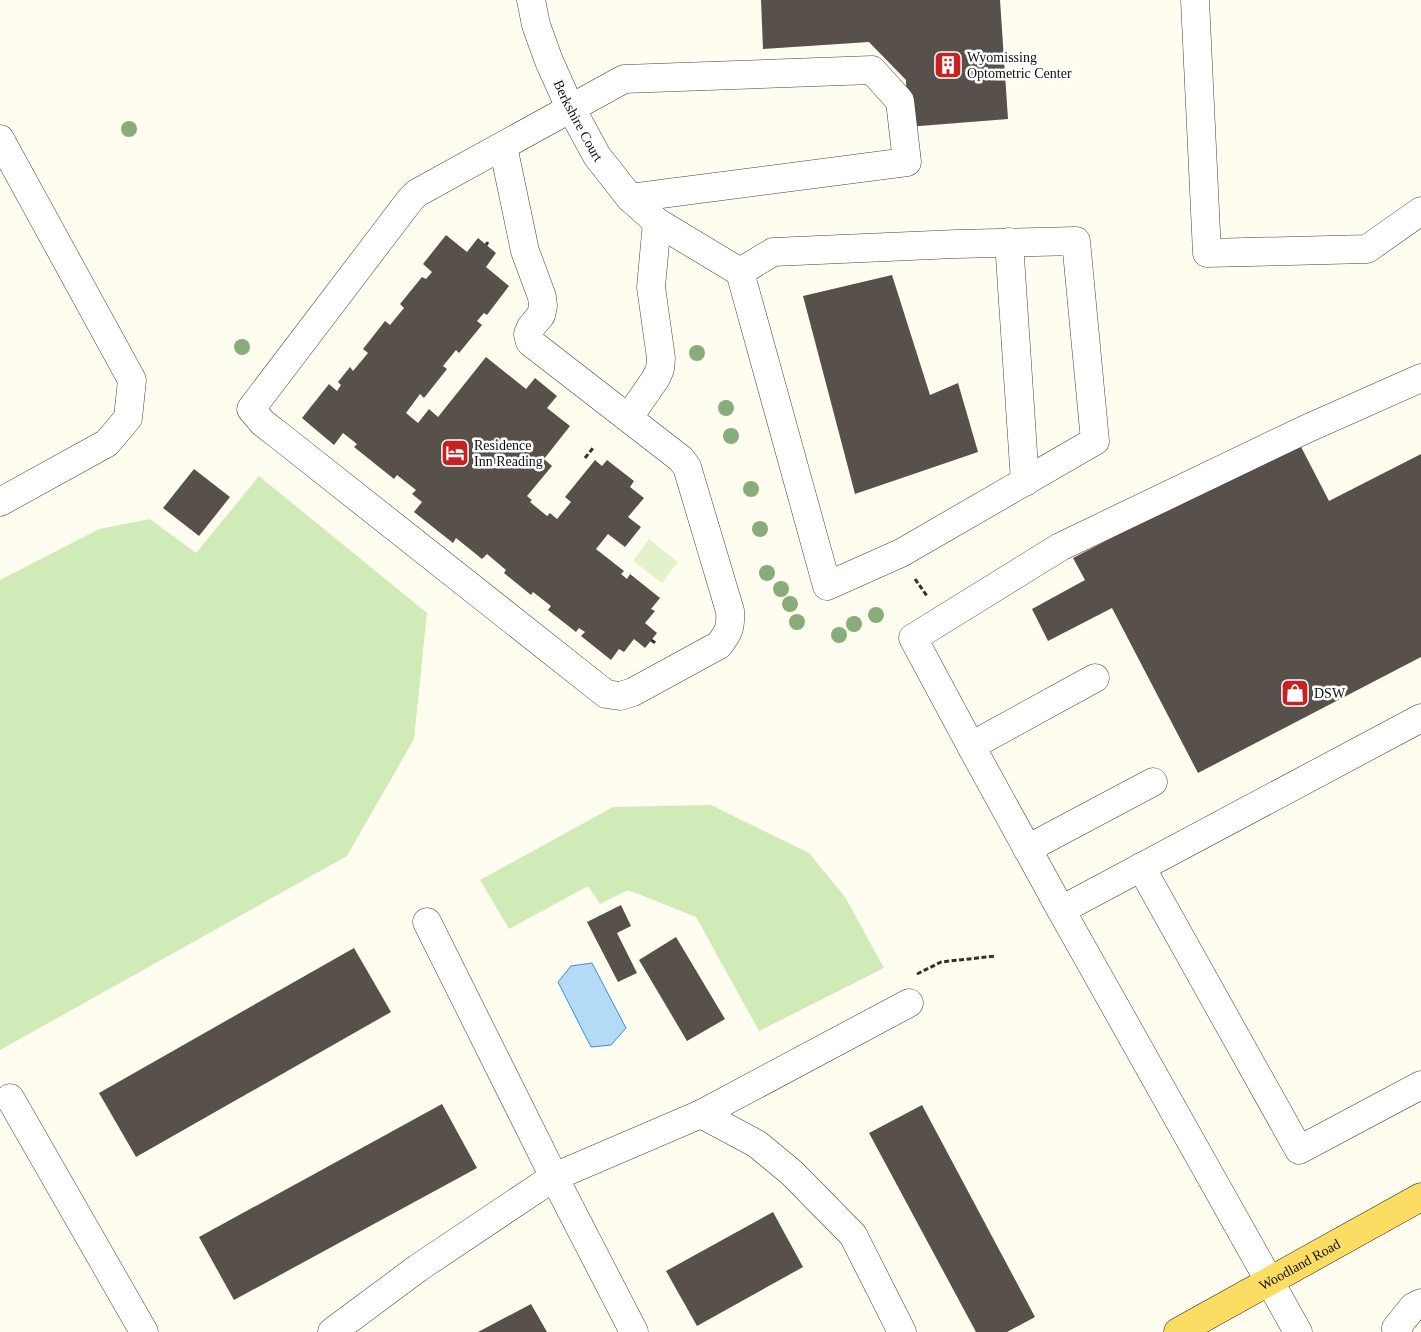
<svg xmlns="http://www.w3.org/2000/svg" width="1421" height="1332" font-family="Georgia,serif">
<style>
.green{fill:#d0ebb8}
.pitch{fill:#e3f2ca}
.water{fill:#b3dbf8;stroke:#388ed1}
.building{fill:#58504b}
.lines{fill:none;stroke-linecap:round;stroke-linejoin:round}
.minor-casing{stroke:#424242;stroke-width:29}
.major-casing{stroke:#202020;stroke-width:29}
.path{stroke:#313131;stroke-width:3;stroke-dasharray:5 2.5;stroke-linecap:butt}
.minor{stroke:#fff;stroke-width:28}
.major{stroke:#fcdd63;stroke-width:28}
.tree{fill:#89ac7b}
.labels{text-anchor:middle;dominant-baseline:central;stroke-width:5;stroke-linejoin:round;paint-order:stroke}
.poi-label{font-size:14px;fill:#0f0f0f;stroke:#fff;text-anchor:start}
.street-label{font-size:14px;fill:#0f0f0f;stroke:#fff}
</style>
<rect width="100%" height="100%" fill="#fffdf0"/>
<g class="green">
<polygon points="259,476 427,613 414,739 347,856 0,1050 0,580 99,529 150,519 196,553"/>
<polygon points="711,805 809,853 845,897 884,968 759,1031 696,917 628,890 600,904 588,886 509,929 480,880 613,807"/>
</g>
<polygon class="pitch" points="649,539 678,562 662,583 633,561"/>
<polygon class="water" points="592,963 626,1028 611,1045 591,1047 558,982 571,966"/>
<g class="building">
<polygon points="761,0 1000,0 1008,119 907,127 906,80 869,42 763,49"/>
<polygon points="446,235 467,252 478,238 496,253 486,267 509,286 487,315 484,313 477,321 482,325 459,353 456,350 443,366 447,369 424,398 420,394 406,413 418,423 429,409 438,417 486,357 526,389 535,378 557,396 547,408 570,426 544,459 552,466 527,496 532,500 530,502 547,516 550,513 557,519 571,502 565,497 595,460 602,466 607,460 634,481 630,487 644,498 628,517 641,527 625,547 608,534 596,549 624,571 621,574 627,579 630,574 660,598 651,609 655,611 645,623 657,633 645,648 634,639 624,652 619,649 611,660 581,636 585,632 579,628 576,632 548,610 551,606 533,592 531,595 504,573 506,570 487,554 482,559 456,538 453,543 414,512 422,502 412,494 416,490 397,475 394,479 354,447 357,444 343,433 334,445 302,418 329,384 337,391 341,385 338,382 350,367 353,371 368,353 363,349 385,321 390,325 404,308 400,304 422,277 426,279 432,272 423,264"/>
<polygon points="892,275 930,395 958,383 978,452 855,494 803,296"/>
<polygon points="1298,441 1329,501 1421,454 1421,657 1198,773 1112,608 1048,641 1032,609 1085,580 1073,558"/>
<polygon points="194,469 230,497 199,536 163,508"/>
<polygon points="621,905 631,926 617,933 637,973 618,982 587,922"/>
<polygon points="676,937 725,1019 687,1041 639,960"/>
<polygon points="354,948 391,1012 136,1157 99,1093"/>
<polygon points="442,1104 477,1168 234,1300 199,1237"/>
<polygon points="922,1105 1035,1317 1007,1332 976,1332 869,1133"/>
<polygon points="773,1212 803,1267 697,1326 666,1271"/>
<polygon points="531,1304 547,1332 478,1332"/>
</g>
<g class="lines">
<defs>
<g id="minor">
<path id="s1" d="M 531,0 L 536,25 L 549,61 L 566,99 L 597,156 L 630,198 L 657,222 L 740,272 L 827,586 L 901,553 L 1095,441 L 1076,241 L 956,244 L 773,252 L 740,272"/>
<polyline points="1195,0 1207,253 1367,249 1421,211"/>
<polyline points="0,139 132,380 128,418 107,443 0,502"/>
<path d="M 503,146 L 525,251 L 542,297 L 543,306 L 541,315 L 531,327 L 528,334 L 530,342 L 681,459 L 687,467 L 730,611 C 731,627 729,632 719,645 L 633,692 L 620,696 L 606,694 L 281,437 L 263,423 L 251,409 L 410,200 L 417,193 L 624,79 L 872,70 L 900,101 L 907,162 L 630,198"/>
<polyline points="1009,242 1025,482"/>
<polyline points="629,417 656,378 660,369 661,358 651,287 657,222"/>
<polyline points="971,746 913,638 1060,547 1304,430 1421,378"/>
<polyline points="1027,849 1153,782"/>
<polyline points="1141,867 1299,1150 1421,1085"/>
<polyline points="1061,910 971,746 1095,678"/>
<polyline points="427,922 554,1177 634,1332"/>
<polyline points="10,1098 144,1332"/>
<polyline points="701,1114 909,1003"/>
<polyline points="332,1332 418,1268 554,1177 701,1114 757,1144 792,1173 853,1235 902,1332"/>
<polyline points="1298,1332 1061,910 1421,718"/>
<polyline points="1398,1332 1396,1328 1413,1307 1421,1303"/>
</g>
<g id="major">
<path id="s2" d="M 1178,1332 L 1421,1197"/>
</g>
</defs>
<use href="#minor" class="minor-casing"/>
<use href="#major" class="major-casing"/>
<g class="path">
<polyline points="486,245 488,242"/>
<polyline points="585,458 593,448"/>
<polyline points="915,579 927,596"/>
<polyline points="651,640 657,644"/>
<polyline points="917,974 941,962 996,956"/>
</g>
<use href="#minor" class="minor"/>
<use href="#major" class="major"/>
</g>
<g class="tree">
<circle cx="129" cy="129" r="8"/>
<circle cx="242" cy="347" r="8"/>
<circle cx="697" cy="353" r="8"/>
<circle cx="726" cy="408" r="8"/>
<circle cx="731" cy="436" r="8"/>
<circle cx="751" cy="489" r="8"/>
<circle cx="760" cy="529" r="8"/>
<circle cx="767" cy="573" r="8"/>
<circle cx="781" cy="589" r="8"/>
<circle cx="790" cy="604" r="8"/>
<circle cx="876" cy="615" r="8"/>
<circle cx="797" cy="622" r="8"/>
<circle cx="854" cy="624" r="8"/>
<circle cx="839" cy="635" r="8"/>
</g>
<defs>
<symbol id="building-square" viewBox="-11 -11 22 22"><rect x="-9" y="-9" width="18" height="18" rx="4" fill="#c42223" stroke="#fff"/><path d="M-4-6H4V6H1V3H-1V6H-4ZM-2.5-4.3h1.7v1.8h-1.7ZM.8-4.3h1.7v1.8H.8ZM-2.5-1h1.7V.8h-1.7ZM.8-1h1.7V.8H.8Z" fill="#fff"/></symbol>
<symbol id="hotel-square" viewBox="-11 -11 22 22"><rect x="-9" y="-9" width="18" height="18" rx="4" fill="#c42223" stroke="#fff"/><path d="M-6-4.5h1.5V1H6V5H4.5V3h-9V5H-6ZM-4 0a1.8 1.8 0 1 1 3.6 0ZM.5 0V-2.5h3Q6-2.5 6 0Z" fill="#fff"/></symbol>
<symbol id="shop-square" viewBox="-11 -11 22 22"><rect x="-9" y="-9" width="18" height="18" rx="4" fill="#c42223" stroke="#fff"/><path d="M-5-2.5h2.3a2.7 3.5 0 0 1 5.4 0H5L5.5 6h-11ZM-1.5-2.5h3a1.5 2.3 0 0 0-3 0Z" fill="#fff"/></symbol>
</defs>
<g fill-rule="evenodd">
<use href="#building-square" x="932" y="49" width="32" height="32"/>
<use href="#hotel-square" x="439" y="437" width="32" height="32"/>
<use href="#shop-square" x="1279" y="677" width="32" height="32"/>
</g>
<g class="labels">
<g class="poi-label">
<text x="967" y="57">Wyomissing<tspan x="967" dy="16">Optometric Center</tspan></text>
<text x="474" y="445">Residence<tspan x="474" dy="16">Inn Reading</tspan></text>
<text x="1314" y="693">DSW</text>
</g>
<g class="street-label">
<text stroke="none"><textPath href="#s1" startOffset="130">Berkshire Court</textPath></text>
<text stroke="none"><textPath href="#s2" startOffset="139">Woodland Road</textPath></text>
</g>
</g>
</svg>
